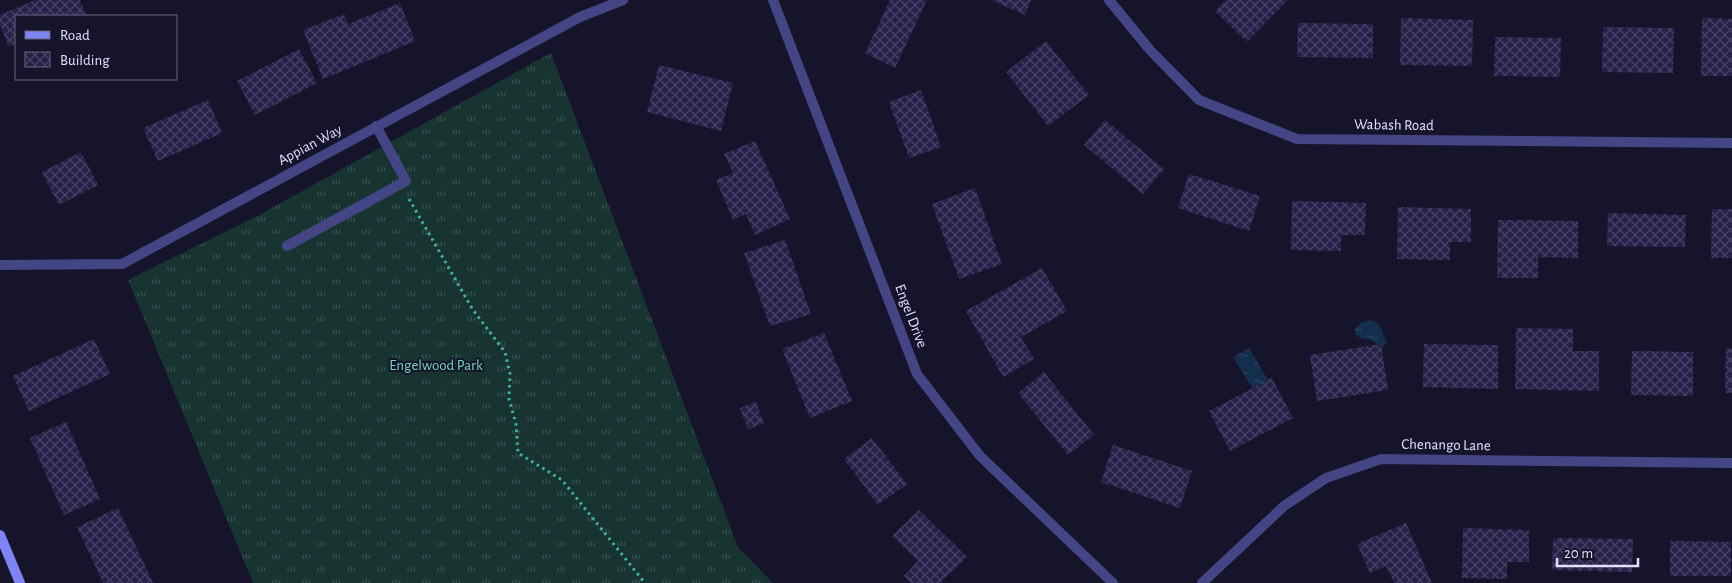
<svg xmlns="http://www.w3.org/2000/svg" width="1732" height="583" font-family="'Alegreya Sans',sans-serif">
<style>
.grass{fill:url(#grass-tufts)}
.water{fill:url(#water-ripples)}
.building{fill:url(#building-cross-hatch)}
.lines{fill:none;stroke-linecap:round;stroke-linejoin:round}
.path{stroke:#3cb4a5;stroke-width:3;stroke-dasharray:2.5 4;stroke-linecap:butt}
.lane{stroke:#434585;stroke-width:10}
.street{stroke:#434585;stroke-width:10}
.secondary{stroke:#7f84f4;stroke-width:10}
.labels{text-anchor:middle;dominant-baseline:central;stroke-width:4;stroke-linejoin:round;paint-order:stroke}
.street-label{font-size:15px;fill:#e1e0fc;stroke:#16142b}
.park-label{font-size:15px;fill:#70d8b7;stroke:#16142b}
</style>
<defs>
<pattern id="grass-tufts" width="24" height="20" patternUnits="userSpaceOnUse" patternTransform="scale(1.25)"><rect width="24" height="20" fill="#173431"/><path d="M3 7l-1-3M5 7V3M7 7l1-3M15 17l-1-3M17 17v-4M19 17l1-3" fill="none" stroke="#385150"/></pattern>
<pattern id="water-ripples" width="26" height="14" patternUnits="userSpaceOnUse" patternTransform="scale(1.25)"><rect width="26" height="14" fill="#142e4e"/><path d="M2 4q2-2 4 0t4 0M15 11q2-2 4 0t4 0" fill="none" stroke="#364c68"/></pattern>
<pattern id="building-cross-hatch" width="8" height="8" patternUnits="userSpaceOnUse" patternTransform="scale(1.25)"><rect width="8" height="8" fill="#27214a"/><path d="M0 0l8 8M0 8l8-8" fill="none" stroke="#464165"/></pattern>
</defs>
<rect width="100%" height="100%" fill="#16142b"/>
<polygon class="grass" points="551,53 738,547 773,583 253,583 128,280 261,214"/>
<g class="water">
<path d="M 1370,320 C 1383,324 1381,331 1387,342 L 1382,348 L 1371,340 L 1360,338 L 1355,334 L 1355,329 L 1361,323 Z"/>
<polygon points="1249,348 1268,380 1253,389 1233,357"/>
</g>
<g class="building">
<polygon points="35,0 80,0 86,15 16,16 16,44 9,47 0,25 0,15"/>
<polygon points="890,0 927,0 895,68 865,53"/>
<polygon points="991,0 1031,0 1025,15"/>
<polygon points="1226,0 1288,0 1247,42 1215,11"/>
<polygon points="400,3 415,41 323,79 303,30 344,14 348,24"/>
<polygon points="1401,18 1473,20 1472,66 1400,65"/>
<polygon points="1702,18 1732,19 1732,76 1701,76"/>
<polygon points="1298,23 1373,24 1373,58 1297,57"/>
<polygon points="1603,27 1674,28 1673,73 1602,72"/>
<polygon points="1495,37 1561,38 1560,77 1494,76"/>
<polygon points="1046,41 1089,95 1048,126 1006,72"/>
<polygon points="299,49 317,83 255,115 237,81"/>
<polygon points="659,65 733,83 721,131 647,112"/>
<polygon points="921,90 941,147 909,158 889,102"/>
<polygon points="208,100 222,133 158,161 143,128"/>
<polygon points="1105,120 1164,169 1143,194 1084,145"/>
<polygon points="755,141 790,219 755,235 746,214 733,220 716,180 733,173 724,154"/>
<polygon points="81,152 98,185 59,205 42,172"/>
<polygon points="1189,174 1260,196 1249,231 1178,208"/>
<polygon points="975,188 1002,264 959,279 932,204"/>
<polygon points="1292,201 1366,203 1365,235 1341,235 1341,251 1291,250"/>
<polygon points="1398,207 1471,209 1471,242 1450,242 1450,260 1397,259"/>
<polygon points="1712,209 1732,209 1732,258 1711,258"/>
<polygon points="1608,213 1686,215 1685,247 1607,246"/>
<polygon points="1498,220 1578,221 1578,258 1538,257 1538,278 1497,278"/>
<polygon points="785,240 811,314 770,326 744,253"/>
<polygon points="1042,268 1067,311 1021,337 1034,359 1003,377 966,311"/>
<polygon points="1516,328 1573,329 1573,351 1599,351 1599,391 1515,389"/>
<polygon points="824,333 852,401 810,418 782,349"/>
<polygon points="94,339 110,374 29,411 13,376"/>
<polygon points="1381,344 1388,390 1317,401 1310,355"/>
<polygon points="1424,344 1498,345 1498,389 1423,387"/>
<polygon points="1726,348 1732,349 1732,393 1725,393"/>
<polygon points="1632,351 1693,352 1693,396 1631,395"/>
<polygon points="1044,372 1094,435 1068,455 1018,393"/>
<polygon points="1272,378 1293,418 1230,451 1209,411"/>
<polygon points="756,402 764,423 748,429 740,408"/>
<polygon points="66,422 100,499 64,515 30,438"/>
<polygon points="872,438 907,484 878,505 844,459"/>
<polygon points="1113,445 1192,471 1180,508 1101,482"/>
<polygon points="118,508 153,583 103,583 77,527"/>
<polygon points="919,510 967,557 940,583 911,583 904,576 918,561 892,536"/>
<polygon points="1406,523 1432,583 1394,583 1386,566 1370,573 1357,544"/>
<polygon points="1463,528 1529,530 1529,562 1507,562 1507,579 1462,578"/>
<polygon points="1553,538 1633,539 1632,572 1552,570"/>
<polygon points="1670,541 1731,542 1731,576 1670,576"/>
</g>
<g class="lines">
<polyline class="path" points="409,199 473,310 505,352 510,374 509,399 516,424 518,453 562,480 645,583"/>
<polyline class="lane" points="287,246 406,181 376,126"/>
<g class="street">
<polyline points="773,0 917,374 980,456 1113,583"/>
<polyline points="1109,0 1150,50 1199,100 1297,139 1732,143"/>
<polyline points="0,265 122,264 580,17 623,0"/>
<polyline points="1202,583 1284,506 1326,478 1381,459 1732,463"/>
</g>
<polyline class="secondary" points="0,535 20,583"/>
</g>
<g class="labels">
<g class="street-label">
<text transform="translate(1394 125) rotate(1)">Wabash Road</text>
<text transform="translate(310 145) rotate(-28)">Appian Way</text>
<text transform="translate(911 316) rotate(69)">Engel Drive</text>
<text transform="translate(1446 445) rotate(1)">Chenango Lane</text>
</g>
<g class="park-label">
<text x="436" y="365">Engelwood Park</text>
</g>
</g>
<rect x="15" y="15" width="162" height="65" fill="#16142b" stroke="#67667f"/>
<rect x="25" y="31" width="25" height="8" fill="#7f84f4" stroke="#67667f"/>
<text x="60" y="40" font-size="15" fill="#e1e0fc">Road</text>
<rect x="25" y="52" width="25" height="15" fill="url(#building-cross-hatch)" stroke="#67667f"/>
<text x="60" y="65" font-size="15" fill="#e1e0fc">Building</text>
<path d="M1557 558v8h81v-8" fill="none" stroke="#e1e0fc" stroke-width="2.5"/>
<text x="1564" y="558" font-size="15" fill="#e1e0fc" stroke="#16142b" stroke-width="4" paint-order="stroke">20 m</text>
</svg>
